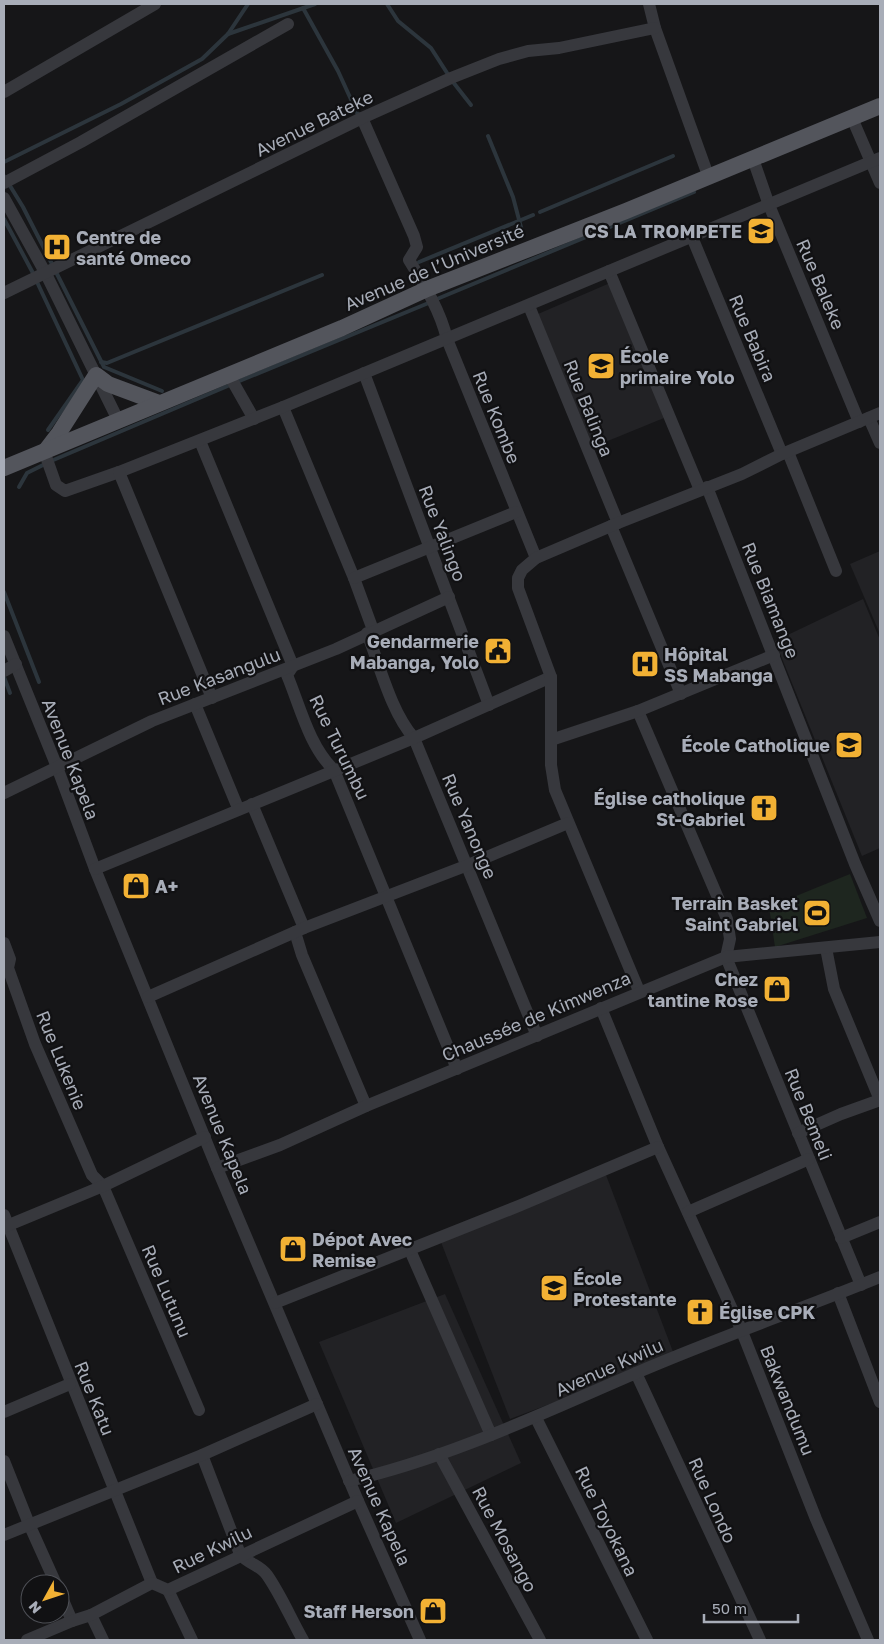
<svg xmlns="http://www.w3.org/2000/svg" width="884" height="1644" font-family="'Golos Text',sans-serif">
<style>
.built{fill:#222225}
.green{fill:#1e261f}
.lines{fill:none;stroke-linecap:round;stroke-linejoin:round}
.stream{stroke:#2c353c;stroke-width:4}
.minor{stroke:#37383d;stroke-width:12}
.major{stroke:#53555c;stroke-width:16}
.labels{text-anchor:middle;dominant-baseline:central;stroke-width:4.5;stroke-linejoin:round;paint-order:stroke}
.street-label{font-size:18px;fill:#a8adb8;stroke:#111113}
.poi-label{font-size:18px;font-weight:bold;fill:#a8adb8;stroke:#111113;text-anchor:end}
</style>
<rect width="100%" height="100%" fill="#161618"/>
<g class="built">
<polygon points="610,283 664,418 593,447 538,314"/>
<polygon points="880,551 880,634 850,564"/>
<polygon points="863,599 880,640 880,848 862,856 775,641"/>
<polygon points="606,1175 675,1357 510,1419 439,1237"/>
<polygon points="445,1294 521,1463 396,1523 319,1342"/>
</g>
<polygon class="green" points="850,874 867,918 775,947 769,907"/>
<g class="lines">
<g class="stream">
<polyline points="387,4 398,21 431,48 449,76"/>
<polyline points="303,8 338,71 359,117"/>
<polyline points="228,34 315,4"/>
<polyline points="453,82 471,105"/>
<polyline points="488,136 513,197 522,231"/>
<polyline points="4,162 121,104 202,59 228,34 248,4"/>
<polyline points="4,176 23,207 52,264"/>
<polyline points="540,212 673,156"/>
<polyline points="4,219 34,275"/>
<polyline points="419,262 533,215"/>
<polyline points="56,272 104,367 162,391"/>
<polyline points="37,282 83,380 48,430"/>
<polyline points="437,299 694,192"/>
<polyline points="101,362 107,363 322,275"/>
<polyline points="237,382 431,302"/>
<polyline points="51,461 230,385"/>
<polyline points="19,487 27,473 45,464"/>
<polyline points="4,592 39,682"/>
<polyline points="4,677 10,693"/>
</g>
<g class="minor">
<polyline points="649,4 655,28 709,178"/>
<polyline points="4,92 155,4"/>
<path d="M 362,118 L 414,236 L 417,247 L 409,260 C 425,286 440,310 447,339 L 536,558"/>
<polyline points="852,118 880,183"/>
<polyline points="753,159 769,205 859,422"/>
<polyline points="4,183 81,142 288,24"/>
<polyline points="4,198 46,274 118,420"/>
<polyline points="692,237 782,454"/>
<polyline points="609,271 700,490"/>
<polyline points="4,293 362,118 451,78 499,59 528,51 559,48 655,28"/>
<polyline points="529,306 618,523"/>
<polyline points="364,373 489,705"/>
<polyline points="229,375 254,419"/>
<polyline points="283,407 354,578 373,630"/>
<polyline points="869,418 880,443"/>
<path d="M 200,441 L 293,666 L 287,675 C 300,706 309,746 334,770 L 457,1069"/>
<polyline points="44,451 56,485 65,491 119,472 283,407 880,158"/>
<polyline points="788,452 836,571"/>
<polyline points="119,472 212,698"/>
<polyline points="707,487 855,864 880,921"/>
<polyline points="611,526 681,694"/>
<polyline points="354,578 516,512"/>
<path d="M 367,633 C 380,666 391,712 414,738 L 537,1036"/>
<polyline points="4,636 57,767 95,869 217,1168 358,1501 420,1640"/>
<polyline points="4,671 16,664"/>
<polyline points="195,704 238,808"/>
<polyline points="638,711 727,919 730,939 726,957 861,1285"/>
<polyline points="551,740 638,711 774,655"/>
<polyline points="4,793 152,721 336,649 449,597"/>
<polyline points="252,804 304,928"/>
<polyline points="95,869 414,738 551,677"/>
<polyline points="295,932 302,955 366,1106"/>
<polyline points="4,943 10,959 8,968 35,1044 92,1175 103,1186 199,1410"/>
<polyline points="826,948 834,989 880,1100"/>
<polyline points="639,991 555,790 551,765 551,677 518,588 518,578 522,570 536,558 618,523 742,474 782,454 880,413"/>
<polyline points="148,997 304,928 468,865 568,823"/>
<polyline points="601,1008 658,1147 741,1329 816,1519 868,1640"/>
<polyline points="798,1133 841,1114 880,1100"/>
<polyline points="217,1168 280,1145 366,1106 726,957 880,942"/>
<polyline points="688,1212 809,1159"/>
<polyline points="4,1215 152,1583"/>
<polyline points="4,1227 103,1186 205,1137"/>
<polyline points="841,1238 880,1222"/>
<polyline points="409,1248 491,1435"/>
<polyline points="838,1293 880,1402"/>
<polyline points="275,1303 521,1205 658,1147"/>
<polyline points="636,1373 760,1640"/>
<polyline points="4,1412 70,1384"/>
<polyline points="536,1418 647,1640"/>
<polyline points="439,1454 540,1640"/>
<path d="M 202,1455 L 240,1554 C 248,1564 260,1565 267,1575 C 281,1595 291,1619 303,1640"/>
<polyline points="4,1461 29,1524 56,1584"/>
<path d="M 349,1481 C 449,1458 543,1413 636,1373 C 717,1338 799,1310 880,1277"/>
<polyline points="4,1535 202,1455 317,1404"/>
<polyline points="168,1590 192,1640"/>
<polyline points="60,1593 72,1621"/>
<polyline points="91,1615 103,1640"/>
<polyline points="27,1640 72,1621 91,1615 152,1583 168,1590 358,1501"/>
</g>
<g class="major">
<polyline points="46,450 59,433 96,375 108,384 159,403"/>
<polyline points="4,468 342,328 427,289 626,211 880,106"/>
</g>
</g>
<defs>
<symbol id="school-square" viewBox="-11 -11 22 22"><rect x="-9" y="-9" width="18" height="18" rx="4" fill="#f2b134" stroke="#111113"/><path d="M0-5L7-2L0 1L-7-2ZM-4 1L0 2.5L4 1V4Q0 6-4 4Z" fill="#111"/></symbol>
<symbol id="hospital-square" viewBox="-11 -11 22 22"><rect x="-9" y="-9" width="18" height="18" rx="4" fill="#f2b134" stroke="#111113"/><path d="M-5-5h3v3.5h4V-5h3V5h-3V1.5h-4V5h-3Z" fill="#111"/></symbol>
<symbol id="civic-square" viewBox="-11 -11 22 22"><rect x="-9" y="-9" width="18" height="18" rx="4" fill="#f2b134" stroke="#111113"/><path d="M-.6-6.5H3V-4.5H.6V-3L4-1V1h2V6H-6V1h2V-1L-.6-3ZM-1.2 2.5V6h2.4V2.5Z" fill="#111"/></symbol>
<symbol id="church-square" viewBox="-11 -11 22 22"><rect x="-9" y="-9" width="18" height="18" rx="4" fill="#f2b134" stroke="#111113"/><path d="M-1.2-6h2.4v3.5h3.3v2.4h-3.3V6h-2.4V-.1h-3.3v-2.4h3.3Z" fill="#111"/></symbol>
<symbol id="shop-square" viewBox="-11 -11 22 22"><rect x="-9" y="-9" width="18" height="18" rx="4" fill="#f2b134" stroke="#111113"/><path d="M-5-2.5h2.3a2.7 3.5 0 0 1 5.4 0H5L5.5 6h-11ZM-1.5-2.5h3a1.5 2.3 0 0 0-3 0Z" fill="#111"/></symbol>
<symbol id="stadium-square" viewBox="-11 -11 22 22"><rect x="-9" y="-9" width="18" height="18" rx="4" fill="#f2b134" stroke="#111113"/><path d="M0-5a6.5 5 0 1 0 0 10a6.5 5 0 1 0 0-10ZM-3.5-1.8h7v3.6h-7Z" fill="#111"/></symbol>
</defs>
<g fill-rule="evenodd">
<use href="#school-square" x="745" y="215" width="32" height="32"/>
<use href="#hospital-square" x="41" y="231" width="32" height="32"/>
<use href="#school-square" x="585" y="350" width="32" height="32"/>
<use href="#civic-square" x="482" y="635" width="32" height="32"/>
<use href="#hospital-square" x="629" y="648" width="32" height="32"/>
<use href="#school-square" x="833" y="729" width="32" height="32"/>
<use href="#church-square" x="748" y="792" width="32" height="32"/>
<use href="#shop-square" x="120" y="870" width="32" height="32"/>
<use href="#stadium-square" x="801" y="897" width="32" height="32"/>
<use href="#shop-square" x="761" y="973" width="32" height="32"/>
<use href="#shop-square" x="277" y="1233" width="32" height="32"/>
<use href="#school-square" x="538" y="1272" width="32" height="32"/>
<use href="#church-square" x="684" y="1296" width="32" height="32"/>
<use href="#shop-square" x="417" y="1595" width="32" height="32"/>
</g>
<g class="labels">
<g class="street-label">
<text transform="translate(314 123) rotate(-26)">Avenue Bateke</text>
<text transform="translate(434 267) rotate(-23)">Avenue de l’Université</text>
<text transform="translate(821 284) rotate(67)">Rue Baleke</text>
<text transform="translate(753 338) rotate(67)">Rue Babira</text>
<text transform="translate(589 408) rotate(68)">Rue Balinga</text>
<text transform="translate(497 417) rotate(68)">Rue Kombe</text>
<text transform="translate(443 533) rotate(69)">Rue Yalingo</text>
<text transform="translate(771 600) rotate(68)">Rue Biamange</text>
<text transform="translate(219 676) rotate(-21)">Rue Kasangulu</text>
<text transform="translate(340 747) rotate(64)">Rue Turumbu</text>
<text transform="translate(71 759) rotate(69)">Avenue Kapela</text>
<text transform="translate(470 826) rotate(67)">Rue Yanonge</text>
<text transform="translate(536 1016) rotate(-23)">Chaussée de Kimwenza</text>
<text transform="translate(62 1060) rotate(68)">Rue Lukenie</text>
<text transform="translate(809 1114) rotate(68)">Rue Bemeli</text>
<text transform="translate(223 1134) rotate(68)">Avenue Kapela</text>
<text transform="translate(167 1291) rotate(67)">Rue Lutunu</text>
<text transform="translate(609 1367) rotate(-24)">Avenue Kwilu</text>
<text transform="translate(95 1398) rotate(68)">Rue Katu</text>
<text transform="translate(788 1400) rotate(68)">Bakwandumu</text>
<text transform="translate(713 1500) rotate(66)">Rue Londo</text>
<text transform="translate(380 1506) rotate(66)">Avenue Kapela</text>
<text transform="translate(607 1521) rotate(64)">Rue Toyokana</text>
<text transform="translate(505 1539) rotate(62)">Rue Mosango</text>
<text transform="translate(212 1549) rotate(-26)">Rue Kwilu</text>
</g>
<g class="poi-label">
<text x="742" y="231">CS LA TROMPETE</text>
<text x="76" y="237" text-anchor="start">Centre de<tspan x="76" dy="21">santé Omeco</tspan></text>
<text x="620" y="356" text-anchor="start">École<tspan x="620" dy="21">primaire Yolo</tspan></text>
<text x="479" y="641">Gendarmerie<tspan x="479" dy="21">Mabanga, Yolo</tspan></text>
<text x="664" y="654" text-anchor="start">Hôpital<tspan x="664" dy="21">SS Mabanga</tspan></text>
<text x="830" y="745">École Catholique</text>
<text x="745" y="798">Église catholique<tspan x="745" dy="21">St-Gabriel</tspan></text>
<text x="155" y="886" text-anchor="start">A+</text>
<text x="798" y="903">Terrain Basket<tspan x="798" dy="21">Saint Gabriel</tspan></text>
<text x="758" y="979">Chez<tspan x="758" dy="21">tantine Rose</tspan></text>
<text x="312" y="1239" text-anchor="start">Dépot Avec<tspan x="312" dy="21">Remise</tspan></text>
<text x="573" y="1278" text-anchor="start">École<tspan x="573" dy="21">Protestante</tspan></text>
<text x="719" y="1312" text-anchor="start">Église CPK</text>
<text x="414" y="1611">Staff Herson</text>
</g>
</g>
<rect width="884" height="1644" fill="none" stroke="#a8adb8" stroke-width="10"/>
<g transform="translate(45 1599) rotate(230)"><circle r="24" fill="#111113" stroke="#4d4f55"/>
<path d="M0-4L9 19L0 12L-9 19Z" fill="#f2b134"/>
<text y="-8" font-size="14" font-weight="bold" text-anchor="middle" fill="#a8adb8">N</text>
</g>
<path d="M704 1614v8h94v-8" fill="none" stroke="#a8adb8" stroke-width="2.5"/>
<text x="712" y="1614" font-size="15" fill="#a8adb8" stroke="#111113" stroke-width="4" paint-order="stroke">50 m</text>
</svg>
